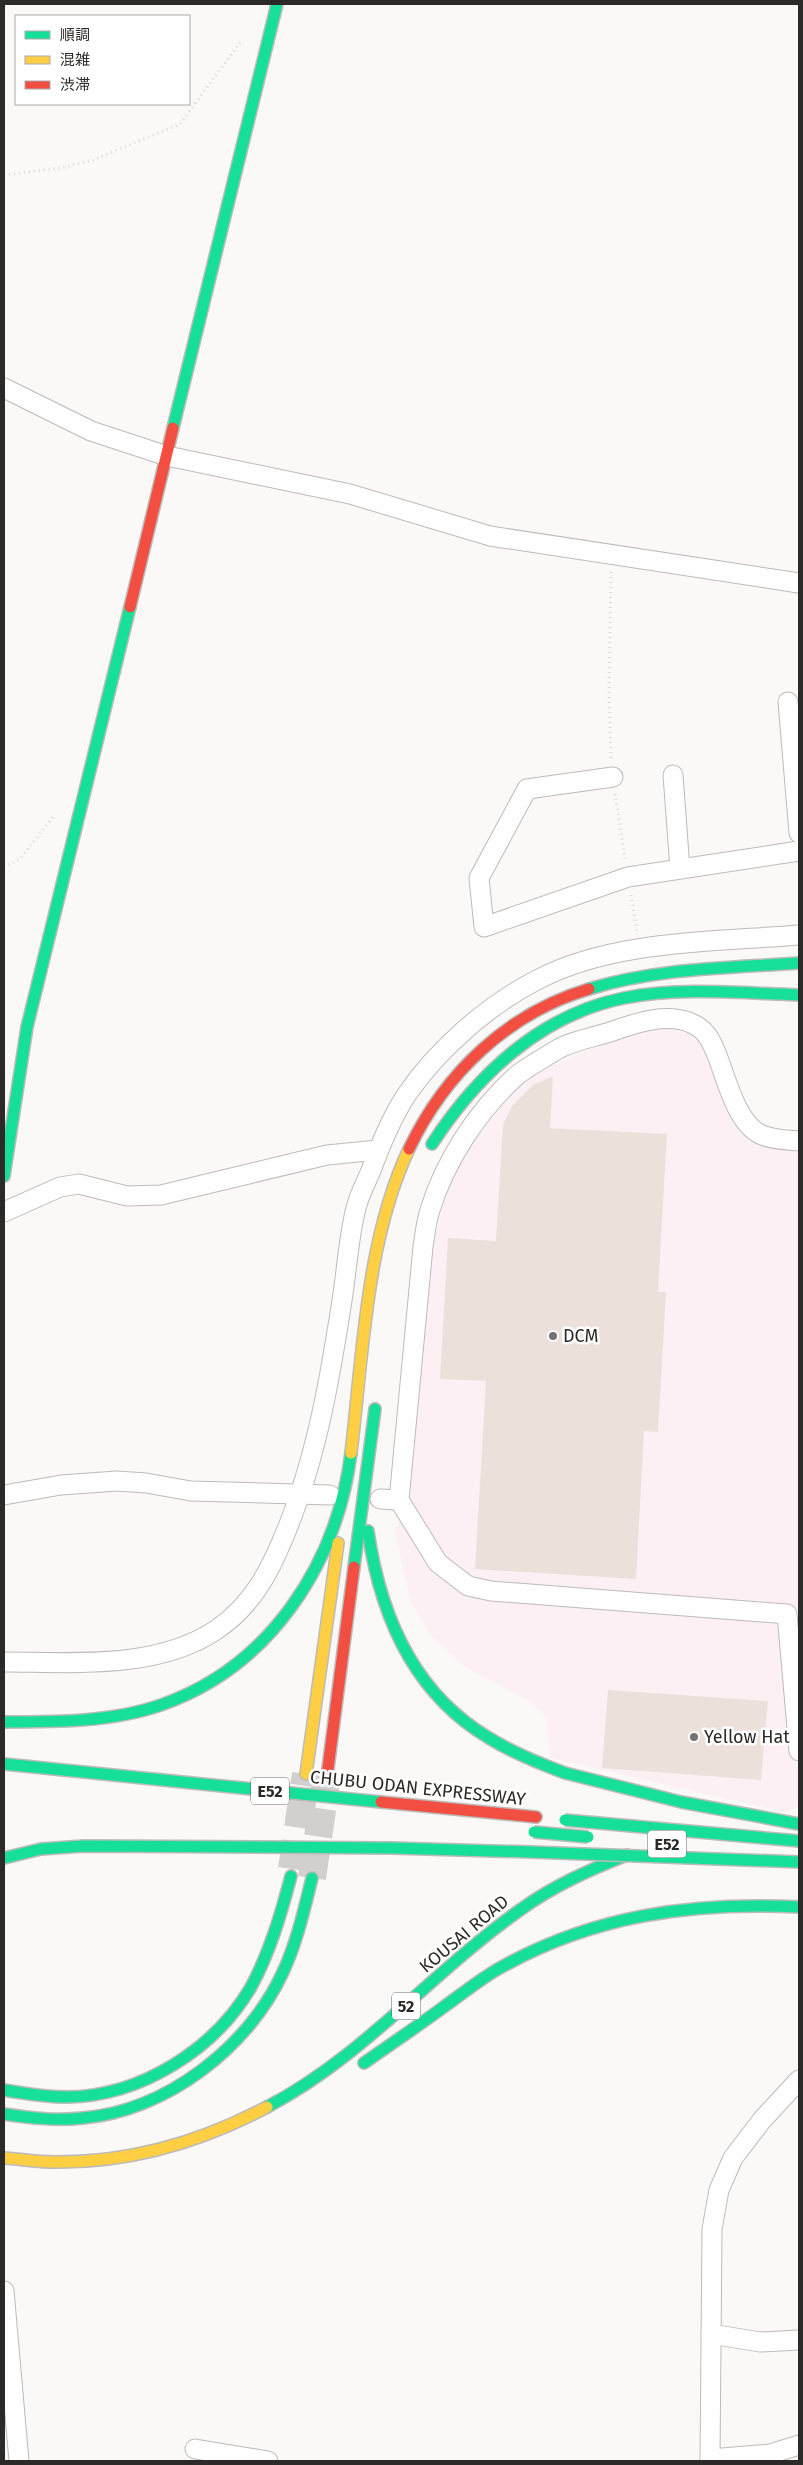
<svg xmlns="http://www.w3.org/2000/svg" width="803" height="2465" font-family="'Fira Sans','Noto Sans JP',sans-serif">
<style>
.commercial{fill:#fcf0f4}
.building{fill:#ece1da}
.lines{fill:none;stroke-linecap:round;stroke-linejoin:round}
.highway-tunnel{stroke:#d1d0ce;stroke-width:28;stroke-dasharray:28 14;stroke-linecap:butt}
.street-casing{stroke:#bcbbb9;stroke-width:21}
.fast-casing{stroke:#bcbbb9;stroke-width:14}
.slow-casing{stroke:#bcbbb9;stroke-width:14}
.jam-casing{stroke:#bcbbb9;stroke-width:14}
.path{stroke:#d8d8d8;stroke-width:3;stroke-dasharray:1 4;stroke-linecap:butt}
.street{stroke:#fefefe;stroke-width:19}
.fast{stroke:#16e098;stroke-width:11}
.slow{stroke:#ffcf43;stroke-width:11}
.jam{stroke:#f24e42;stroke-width:11}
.fast-bridge-casing{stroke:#bcbbb9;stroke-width:14;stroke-linecap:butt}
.fast-bridge{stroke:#16e098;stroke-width:11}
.poi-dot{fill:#747270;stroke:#fff;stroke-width:2}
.labels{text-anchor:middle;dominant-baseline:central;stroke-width:5;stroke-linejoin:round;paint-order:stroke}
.shield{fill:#fff;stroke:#6b6a68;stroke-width:1}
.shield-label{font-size:16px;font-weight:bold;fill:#2b2a28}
.poi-label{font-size:18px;fill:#2b2a28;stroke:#fff;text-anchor:start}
.street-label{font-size:18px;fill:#2b2a28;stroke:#fff}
</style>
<rect width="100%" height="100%" fill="#fbf9f7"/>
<polygon class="commercial" points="672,1026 692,1032 709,1051 727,1106 737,1126 752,1141 770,1146 799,1148 799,1807 784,1812 550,1758 547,1718 532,1703 465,1667 431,1636 410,1600 395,1532 410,1485 433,1246 449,1184 467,1149 514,1091 536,1072 644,1027"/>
<g class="building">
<polygon points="553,1076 550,1128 667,1134 658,1292 666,1292 658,1432 644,1431 636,1579 475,1569 486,1381 440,1379 448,1238 496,1241 503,1125 512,1106 533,1085"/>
<polygon points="608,1690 768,1701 761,1780 602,1768"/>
</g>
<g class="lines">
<g class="highway-tunnel">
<polyline points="292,1869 306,1774"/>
<polyline points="312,1878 327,1776"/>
</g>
<defs>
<g id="street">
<polyline points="4,388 91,431 167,456 350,494 490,536 799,583"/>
<polyline points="788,702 799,833"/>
<polyline points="673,775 680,869"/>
<polyline points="613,777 527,789 479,878 484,927 628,877 799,851"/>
<path d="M 799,1141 C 787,1140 774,1140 762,1135 C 737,1125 726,1078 717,1055 C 712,1043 707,1031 695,1025 C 670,1011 635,1023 610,1032 C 594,1037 574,1041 560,1048 C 550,1054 522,1070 515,1077 C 477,1112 445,1161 430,1210 C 426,1222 425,1235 423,1247 L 399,1500 L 438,1563 L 468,1586 L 491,1591 L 787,1614 L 799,1751"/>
<polyline points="4,1212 60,1187 79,1184 127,1196 161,1195 327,1155 378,1150"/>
<polyline points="4,1495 61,1485 117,1481 146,1483 191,1491 330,1495"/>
<polyline points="380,1499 399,1500"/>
<path d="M 4,1662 C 73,1662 156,1670 216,1630 C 255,1604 273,1565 289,1524 C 318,1451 331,1372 343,1294 C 347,1266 349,1235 356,1208 C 359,1196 365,1184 370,1173 C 380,1146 391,1118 407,1094 C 438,1049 488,1005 537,980 C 612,940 715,942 799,935"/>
<polyline points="4,2291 19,2461"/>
<polyline points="711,2334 760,2342 799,2340"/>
<polyline points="195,2449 268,2461"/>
<polyline points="710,2459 770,2454 799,2445"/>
<polyline points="710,2461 712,2229 719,2190 733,2158 762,2120 799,2080"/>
</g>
<g id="fast">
<polyline points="173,428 277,4"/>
<path d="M 589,989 C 657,968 729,968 799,963"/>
<path d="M 432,1144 C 477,1075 540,1015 624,998 C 681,987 741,993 799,995"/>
<polyline points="4,1176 27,1027 130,607"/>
<path d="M 368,1531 C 380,1614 413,1693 489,1738 C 513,1753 538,1763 565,1773"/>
<polyline points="354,1567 375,1409"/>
<path d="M 4,1722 C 56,1722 112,1722 161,1705 C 270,1667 337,1564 351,1453"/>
<polyline points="4,1764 381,1802"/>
<polyline points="4,1858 41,1849 84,1846 392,1848 531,1852"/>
<path d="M 364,2063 C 391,2044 418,2026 445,2006 C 462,1994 479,1980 498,1969 C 593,1915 691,1902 799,1907"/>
<path d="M 4,2090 C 26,2094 46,2097 68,2097 C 141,2096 215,2049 251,1987 C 270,1952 281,1914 291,1876"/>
<path d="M 267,2107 C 363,2057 432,1972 520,1910 C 553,1886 589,1870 627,1855"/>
<path d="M 4,2114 C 31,2118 56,2121 83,2118 C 166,2111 249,2047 283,1972 C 297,1942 304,1910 312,1878"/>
</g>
<g id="slow">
<path d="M 351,1453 C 363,1353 366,1240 409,1149"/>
<polyline points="306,1774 338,1543"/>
<path d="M 4,2158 C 20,2159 37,2162 54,2162 C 128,2163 201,2142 267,2107"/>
</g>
<g id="jam">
<polyline points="130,607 173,428"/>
<path d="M 409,1149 C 445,1073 508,1013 589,989"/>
<polyline points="327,1776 354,1567"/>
<polyline points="381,1802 536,1817"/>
</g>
</defs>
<use href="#street" class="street-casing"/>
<use href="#fast" class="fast-casing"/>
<use href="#slow" class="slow-casing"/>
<use href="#jam" class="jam-casing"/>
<g class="path">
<polyline points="4,175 60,168 93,160 180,124 242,40"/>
<polyline points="611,572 609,691 611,758"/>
<polyline points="615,794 625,859"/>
<polyline points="4,867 20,859 53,817"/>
<polyline points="631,895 637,931"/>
</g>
<use href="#street" class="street"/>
<use href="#fast" class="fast"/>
<use href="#slow" class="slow"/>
<use href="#jam" class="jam"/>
<defs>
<g id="fast-bridge">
<polyline points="565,1773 681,1802 799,1824"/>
<polyline points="565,1820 799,1841"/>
<polyline points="534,1832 588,1837"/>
<polyline points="531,1852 799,1862"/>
</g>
</defs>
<use href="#fast-bridge" class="fast-bridge-casing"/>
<use href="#fast-bridge" class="fast-bridge"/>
</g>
<g class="poi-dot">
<circle cx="553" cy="1336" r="5"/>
<circle cx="694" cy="1737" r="5"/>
</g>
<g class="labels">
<g class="shield">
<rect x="251" y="1777.5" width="38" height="27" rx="4"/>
<rect x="648" y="1830.5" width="38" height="27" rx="4"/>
<rect x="392" y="1992.5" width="28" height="27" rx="4"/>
</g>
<g class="shield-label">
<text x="270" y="1791">E52</text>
<text x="667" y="1844">E52</text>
<text x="406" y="2006">52</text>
</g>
<g class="poi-label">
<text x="563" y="1336">DCM</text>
<text x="704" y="1737">Yellow Hat</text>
</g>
<g class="street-label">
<text transform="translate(418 1788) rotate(6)">CHUBU ODAN EXPRESSWAY</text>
<text transform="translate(464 1934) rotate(-40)">KOUSAI ROAD</text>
</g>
</g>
<rect width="803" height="2465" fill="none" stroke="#2b2a28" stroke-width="10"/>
<rect x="15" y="15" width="175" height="90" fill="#ffffff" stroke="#aaaaa9"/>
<rect x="25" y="31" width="25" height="8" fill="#16e098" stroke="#aaaaa9"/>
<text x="60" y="40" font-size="15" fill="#2b2a28">順調</text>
<rect x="25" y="56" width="25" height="8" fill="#ffcf43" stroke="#aaaaa9"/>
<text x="60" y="65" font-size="15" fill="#2b2a28">混雑</text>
<rect x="25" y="81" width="25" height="8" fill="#f24e42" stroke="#aaaaa9"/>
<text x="60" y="90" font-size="15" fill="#2b2a28">渋滞</text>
</svg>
